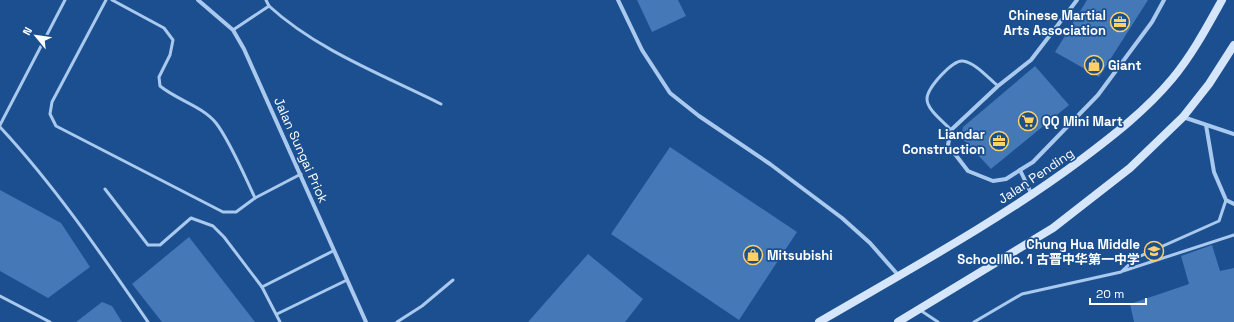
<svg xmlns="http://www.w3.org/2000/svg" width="1234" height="322" font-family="'Space Grotesk','Noto Sans SC',sans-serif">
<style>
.building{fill:#4478b7}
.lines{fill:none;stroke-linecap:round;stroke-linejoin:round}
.service{stroke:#a9c9ee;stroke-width:3}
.minor{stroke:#a9c9ee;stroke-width:4}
.secondary{stroke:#d6e6fa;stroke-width:8}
.labels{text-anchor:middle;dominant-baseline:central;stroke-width:3.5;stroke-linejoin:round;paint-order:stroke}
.poi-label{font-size:13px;font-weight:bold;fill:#fff;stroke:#1b4f8f;text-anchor:end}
.street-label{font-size:13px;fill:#fff;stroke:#1b4f8f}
</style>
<rect width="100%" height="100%" fill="#1b4f8f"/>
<g class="building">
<polygon points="637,0 678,0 686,16 652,32"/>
<polygon points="1087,0 1148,0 1099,77 1055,52"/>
<polygon points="1035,66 1069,105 991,169 961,137 963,127"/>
<polygon points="670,147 797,232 739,320 611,234"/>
<polygon points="0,190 61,223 90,267 48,298 0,271"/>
<polygon points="189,237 255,322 162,322 132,284"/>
<polygon points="1212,245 1220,271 1234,268 1234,322 1134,322 1130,304 1189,284 1181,256"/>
<polygon points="588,254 643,299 625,322 528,322"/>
<polygon points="102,302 112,306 122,322 76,322"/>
</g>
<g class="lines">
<g class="service">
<polyline points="106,0 52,102 50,114 56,126 223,212 236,212 255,198 301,174"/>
<path d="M 112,0 L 164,28 L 173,40 L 170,55 L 159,77 L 160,86 C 177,100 202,106 216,123 C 230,141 245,177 255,198"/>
<path d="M 269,6 C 317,50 383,75 441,104"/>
<polyline points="233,30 269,6 266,0"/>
<polyline points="0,125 65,0"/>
<path d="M 0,127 C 55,186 102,255 148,322"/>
<path d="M 951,130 C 944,122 927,110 927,99 C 927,88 953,59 963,61 C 976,63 988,78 998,86"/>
<polyline points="105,189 148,245 160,245 191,218 213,226 224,237 262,287 280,322"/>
<polyline points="1123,271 1234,235"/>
<polyline points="262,287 333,251"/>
<polyline points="0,296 50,322"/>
<polyline points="920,310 938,322"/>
<polyline points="277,314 347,280"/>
<polyline points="397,322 422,306 453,280"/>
<polyline points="974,322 1022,294 1121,272 1136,258 1219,221 1226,200"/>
</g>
<g class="minor">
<polyline points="198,0 233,30 244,49 366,322"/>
<polyline points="618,0 642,50 670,93 699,116 770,164 842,218 870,243 899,276"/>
<polyline points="1077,0 1031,60 998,86 951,130 948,145 968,171 993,181 1006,179 1020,170 1033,162 1098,95 1152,22 1164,0"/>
<polyline points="1183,117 1234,134"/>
<polyline points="1206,125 1214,172 1226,200 1234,204"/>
<polyline points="1020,170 1032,195"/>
</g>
<g class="secondary">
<path d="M 819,322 C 908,270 999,221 1082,159 C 1114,135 1146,110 1172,79 C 1192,55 1207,27 1222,0"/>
<polyline points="898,322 1053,228 1130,168 1183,117 1209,84 1234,45"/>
</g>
</g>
<defs>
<symbol id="office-ring" viewBox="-11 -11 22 22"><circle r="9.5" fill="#1b4f8f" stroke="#ffd166" stroke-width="1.5"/><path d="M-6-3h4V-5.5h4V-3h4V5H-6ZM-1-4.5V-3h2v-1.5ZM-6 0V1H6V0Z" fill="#ffd166"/></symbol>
<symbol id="shop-ring" viewBox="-11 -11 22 22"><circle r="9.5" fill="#1b4f8f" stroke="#ffd166" stroke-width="1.5"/><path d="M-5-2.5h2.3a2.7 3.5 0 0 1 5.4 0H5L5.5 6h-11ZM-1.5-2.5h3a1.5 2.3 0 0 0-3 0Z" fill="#ffd166"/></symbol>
<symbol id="supermarket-ring" viewBox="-11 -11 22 22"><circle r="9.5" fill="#1b4f8f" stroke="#ffd166" stroke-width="1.5"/><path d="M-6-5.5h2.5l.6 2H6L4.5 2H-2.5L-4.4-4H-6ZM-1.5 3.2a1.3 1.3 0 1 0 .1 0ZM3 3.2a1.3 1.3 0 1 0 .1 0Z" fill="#ffd166"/></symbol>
<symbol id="school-ring" viewBox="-11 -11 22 22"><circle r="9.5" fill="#1b4f8f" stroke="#ffd166" stroke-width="1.5"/><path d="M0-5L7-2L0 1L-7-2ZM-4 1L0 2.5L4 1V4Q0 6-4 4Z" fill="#ffd166"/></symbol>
</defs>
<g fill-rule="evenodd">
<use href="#office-ring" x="1109" y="11" width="22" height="22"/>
<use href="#shop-ring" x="1083" y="54" width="22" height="22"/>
<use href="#supermarket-ring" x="1017" y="110" width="22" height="22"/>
<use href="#office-ring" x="988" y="130" width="22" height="22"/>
<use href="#school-ring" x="1143" y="240" width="22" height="22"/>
<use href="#shop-ring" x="742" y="244" width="22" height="22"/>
</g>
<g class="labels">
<g class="poi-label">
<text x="1106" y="15">Chinese Martial<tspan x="1106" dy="15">Arts Association</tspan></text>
<text x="1108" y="65" text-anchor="start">Giant</text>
<text x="1042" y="121" text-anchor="start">QQ Mini Mart</text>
<text x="985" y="134">Liandar<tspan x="985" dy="15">Construction</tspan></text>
<text x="1140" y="244">Chung Hua Middle<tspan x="1140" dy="15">School No. 1 古晋中华第一中学</tspan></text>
<text x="767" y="255" text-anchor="start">Mitsubishi</text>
</g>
<g class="street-label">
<text transform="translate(301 150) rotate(66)">Jalan Sungai Priok</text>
<text transform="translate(1036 176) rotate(-34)">Jalan Pending</text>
</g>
</g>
<g transform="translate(36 36) rotate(299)" stroke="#1b4f8f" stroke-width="3" paint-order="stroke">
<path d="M0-3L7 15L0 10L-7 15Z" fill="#ffffff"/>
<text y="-6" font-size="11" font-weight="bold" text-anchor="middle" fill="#ffffff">N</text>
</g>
<path d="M1090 298v6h56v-6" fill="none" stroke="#ffffff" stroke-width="2"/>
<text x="1096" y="298" font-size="12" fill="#ffffff" stroke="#1b4f8f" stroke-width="3" paint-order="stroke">20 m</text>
</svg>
